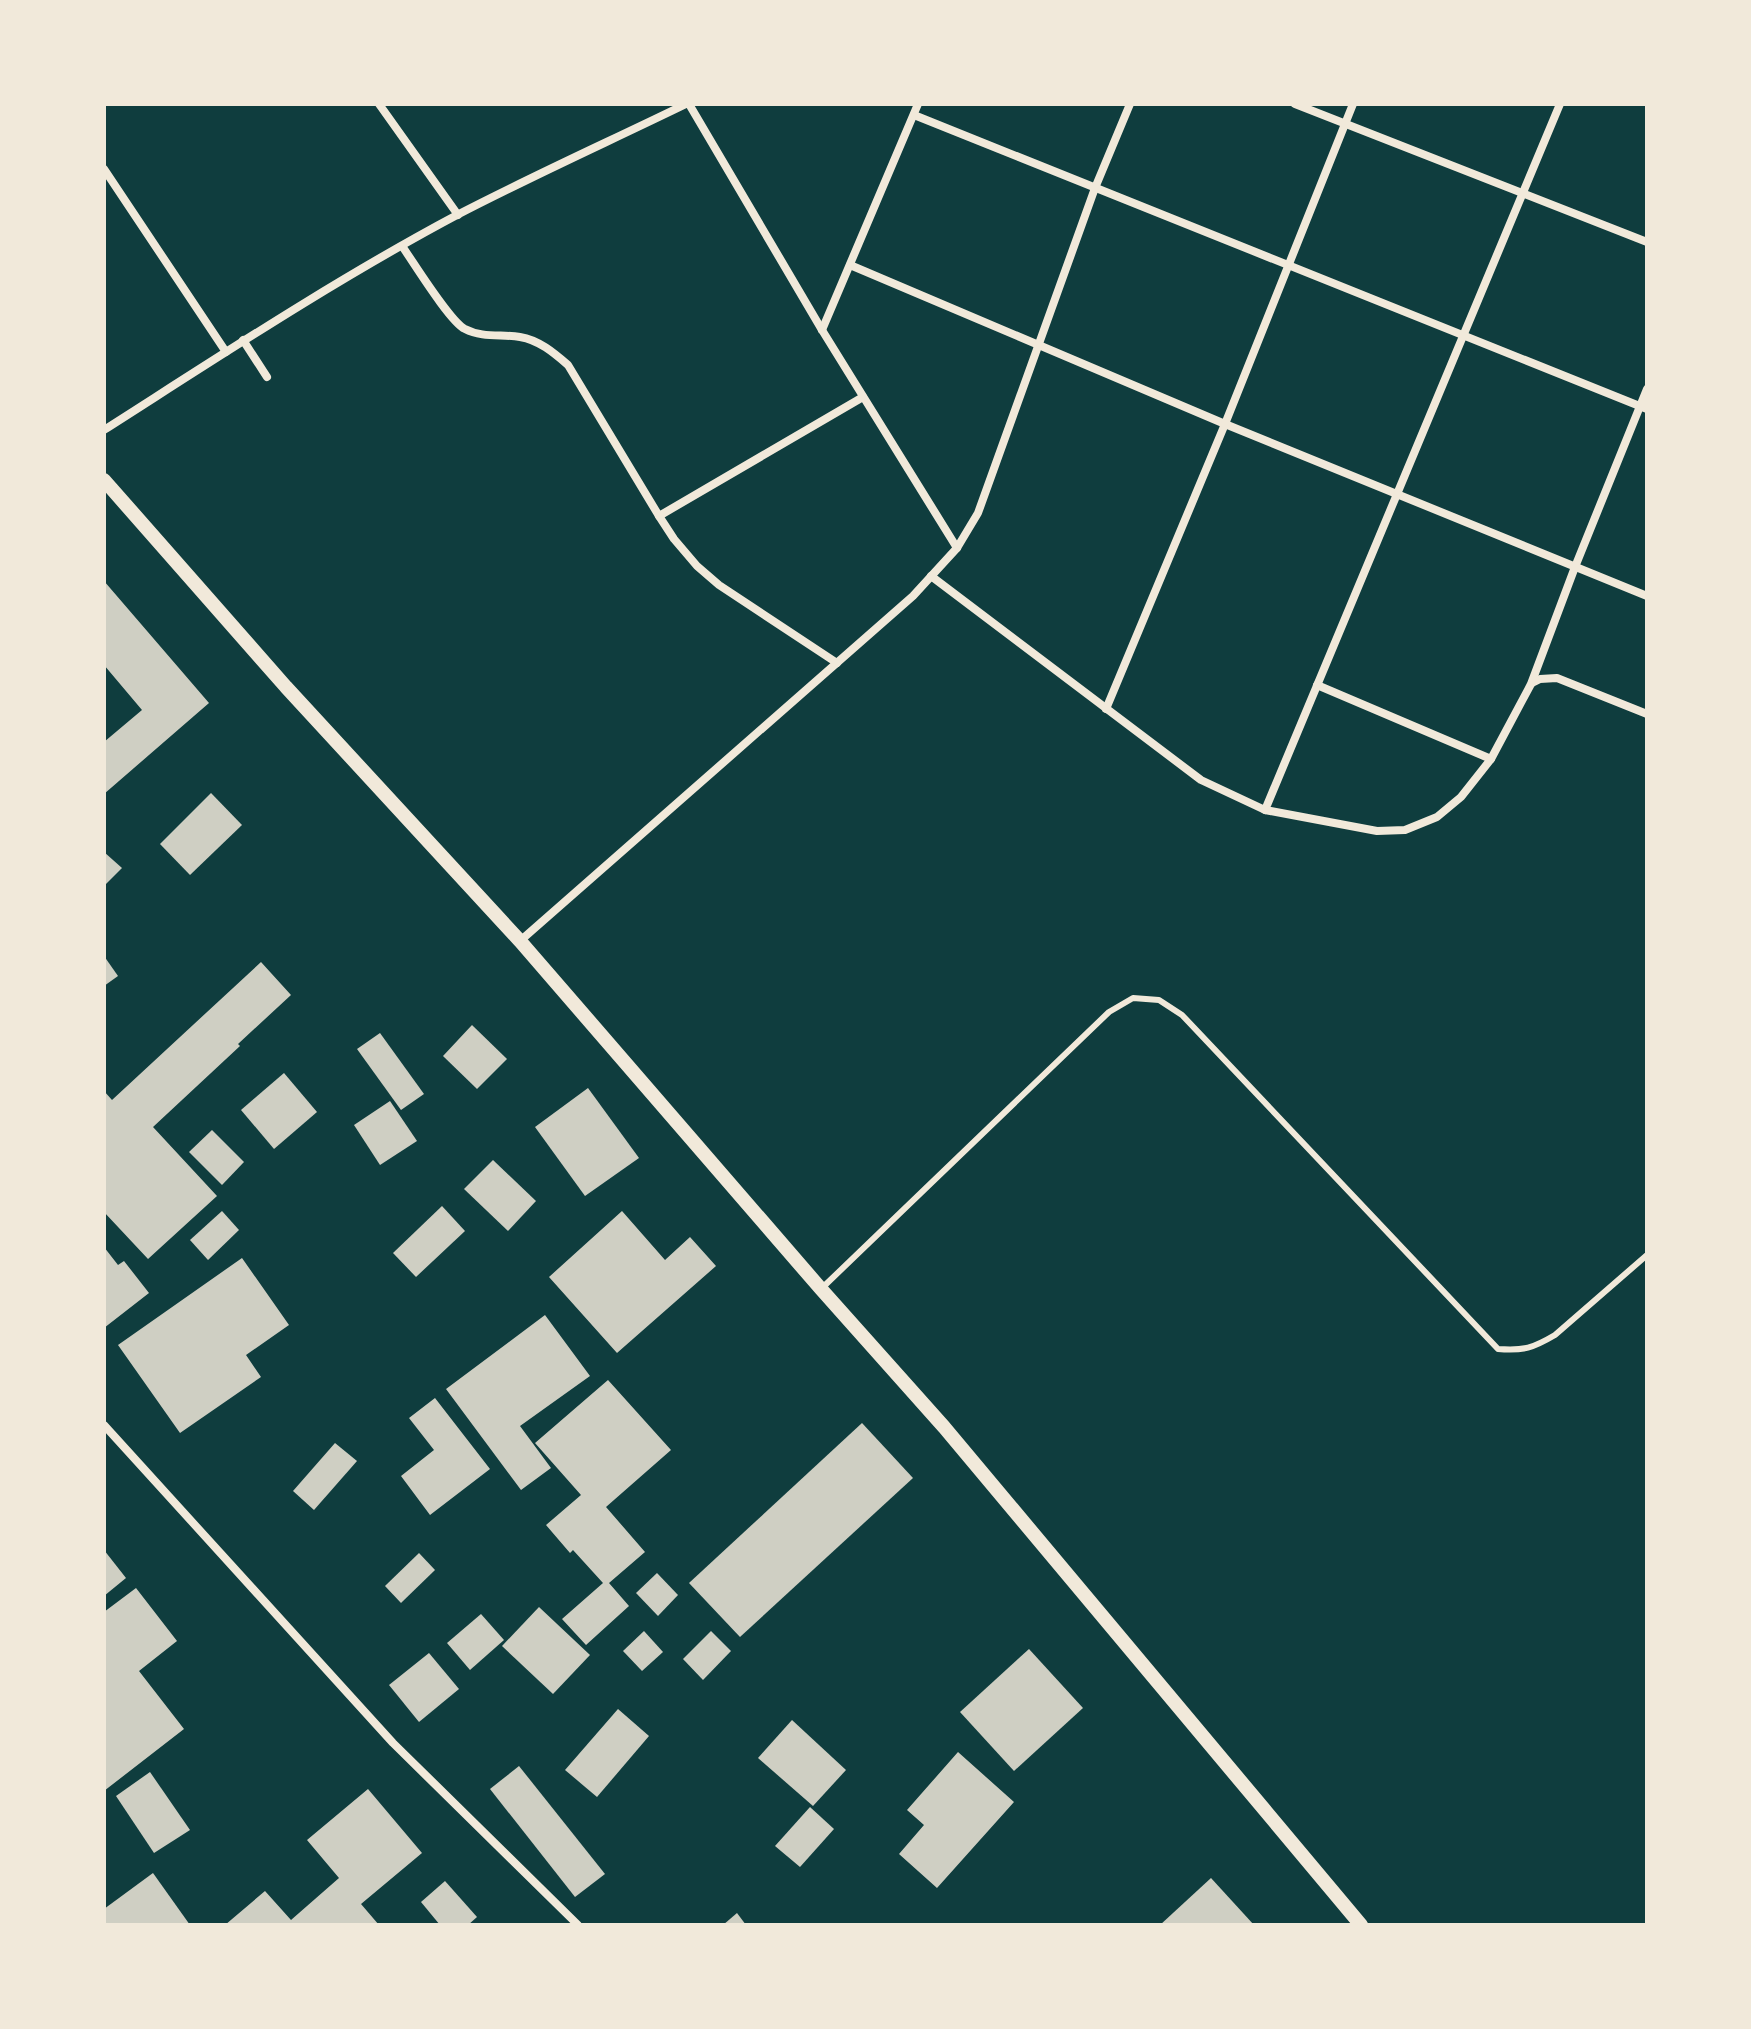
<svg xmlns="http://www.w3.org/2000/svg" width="1751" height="2029" font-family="Figtree,sans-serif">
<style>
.building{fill:#cfcfc3}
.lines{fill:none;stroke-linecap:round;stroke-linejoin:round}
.service{stroke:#f1e9da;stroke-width:6}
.minor{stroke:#f1e9da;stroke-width:8}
.tertiary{stroke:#f1e9da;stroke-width:14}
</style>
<rect width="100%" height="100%" fill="#0f3d3e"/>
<g class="building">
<polygon points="104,581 209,703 104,794 104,742 142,710 104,665"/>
<polygon points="211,793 242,825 190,875 160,844"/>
<polygon points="104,852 122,868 104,886"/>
<polygon points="104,956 118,976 104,986"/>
<polygon points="261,962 291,995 238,1044 240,1046 153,1127 217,1196 148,1259 104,1212 104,1091 112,1100"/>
<polygon points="472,1025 507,1059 477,1089 443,1056"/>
<polygon points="380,1033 424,1094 401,1110 357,1049"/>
<polygon points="284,1073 317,1112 274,1149 241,1110"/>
<polygon points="588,1088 639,1158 585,1196 535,1127"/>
<polygon points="390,1101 417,1141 380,1165 354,1125"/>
<polygon points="212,1130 244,1162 222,1185 189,1152"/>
<polygon points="493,1160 536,1201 508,1231 464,1189"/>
<polygon points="442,1206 465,1231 416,1277 393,1253"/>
<polygon points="222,1211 239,1230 208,1260 190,1240"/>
<polygon points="622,1211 665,1260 690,1237 716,1266 617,1353 549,1277"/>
<polygon points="104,1247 118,1265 124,1261 149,1293 104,1328"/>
<polygon points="242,1258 289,1325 246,1355 261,1377 180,1433 118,1345"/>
<polygon points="545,1315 590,1376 520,1426 551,1468 521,1490 446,1389"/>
<polygon points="608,1380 671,1450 606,1507 645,1552 609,1583 629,1606 586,1645 562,1619 603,1583 573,1550 570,1553 546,1525 581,1495 535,1443"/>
<polygon points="435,1398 490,1469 430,1515 401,1476 434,1450 409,1418"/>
<polygon points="862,1423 913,1478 740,1637 689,1583"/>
<polygon points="335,1443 357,1461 314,1510 293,1491"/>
<polygon points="104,1550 126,1578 104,1596"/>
<polygon points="419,1553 435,1570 401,1603 385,1586"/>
<polygon points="657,1573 678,1595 658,1616 636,1593"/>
<polygon points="136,1588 177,1641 139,1671 184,1729 104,1791 104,1612"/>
<polygon points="539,1607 590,1655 553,1694 502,1646"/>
<polygon points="481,1614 504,1640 470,1670 447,1643"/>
<polygon points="644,1631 663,1652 642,1671 623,1651"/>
<polygon points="711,1631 731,1651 703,1680 683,1659"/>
<polygon points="1029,1649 1083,1708 1014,1771 960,1712"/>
<polygon points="429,1653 459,1689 419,1722 389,1685"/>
<polygon points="618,1709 649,1736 597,1797 565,1770"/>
<polygon points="792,1720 846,1770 813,1806 758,1758"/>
<polygon points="958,1752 1014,1802 937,1888 899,1854 924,1825 907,1810"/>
<polygon points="519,1766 605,1874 575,1897 490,1789"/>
<polygon points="150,1772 190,1830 154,1853 116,1796"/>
<polygon points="368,1789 422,1853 361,1904 379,1925 225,1925 265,1891 291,1920 339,1878 307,1840"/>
<polygon points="810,1807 834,1829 800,1867 775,1846"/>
<polygon points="153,1873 190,1925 107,1925 104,1921 104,1909"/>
<polygon points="1211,1878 1254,1925 1160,1925"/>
<polygon points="445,1881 477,1917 468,1925 440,1925 421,1902"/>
<polygon points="737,1913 746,1925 723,1925"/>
</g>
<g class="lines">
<path class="service" d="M 821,1289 L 1109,1012 L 1133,998 L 1159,1000 L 1182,1015 L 1498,1349 C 1524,1351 1533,1348 1555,1335 L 1647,1255"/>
<g class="minor">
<polyline points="379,104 458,215"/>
<polyline points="689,104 822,330 957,548"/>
<polyline points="1295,104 1647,242"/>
<polyline points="914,115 1647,409"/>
<polyline points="104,169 226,352"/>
<path d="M 402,246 C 414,263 450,322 465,329 C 482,338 502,334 520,337 C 539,340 554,353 568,365 L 659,516 L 674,539 L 697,566 L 719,585 L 837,663"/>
<polyline points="850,265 1225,424 1647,596"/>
<polyline points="822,330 918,104"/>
<polyline points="243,340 267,377"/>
<path d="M 104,430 C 220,356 335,280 457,215 C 532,176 610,141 686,104"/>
<polyline points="659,516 863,397"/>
<polyline points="931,576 1201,780 1265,810 1377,831 1405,830 1437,817 1461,797 1491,759 1531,684 1575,567 1647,389"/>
<polyline points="1532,683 1540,679 1557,678 1647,714"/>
<polyline points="1317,685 1491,759"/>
<polyline points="1106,709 1225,424 1353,104"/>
<polyline points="1265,810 1560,104"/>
<polyline points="520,941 913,596 957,548 978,513 1095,188 1130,104"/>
<polyline points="104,1425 393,1743 578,1925"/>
</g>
<polyline class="tertiary" points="104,480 286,687 520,941 821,1289 944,1427 1361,1925"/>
</g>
<rect width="1751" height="2029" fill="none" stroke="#f1e9da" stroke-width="212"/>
</svg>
